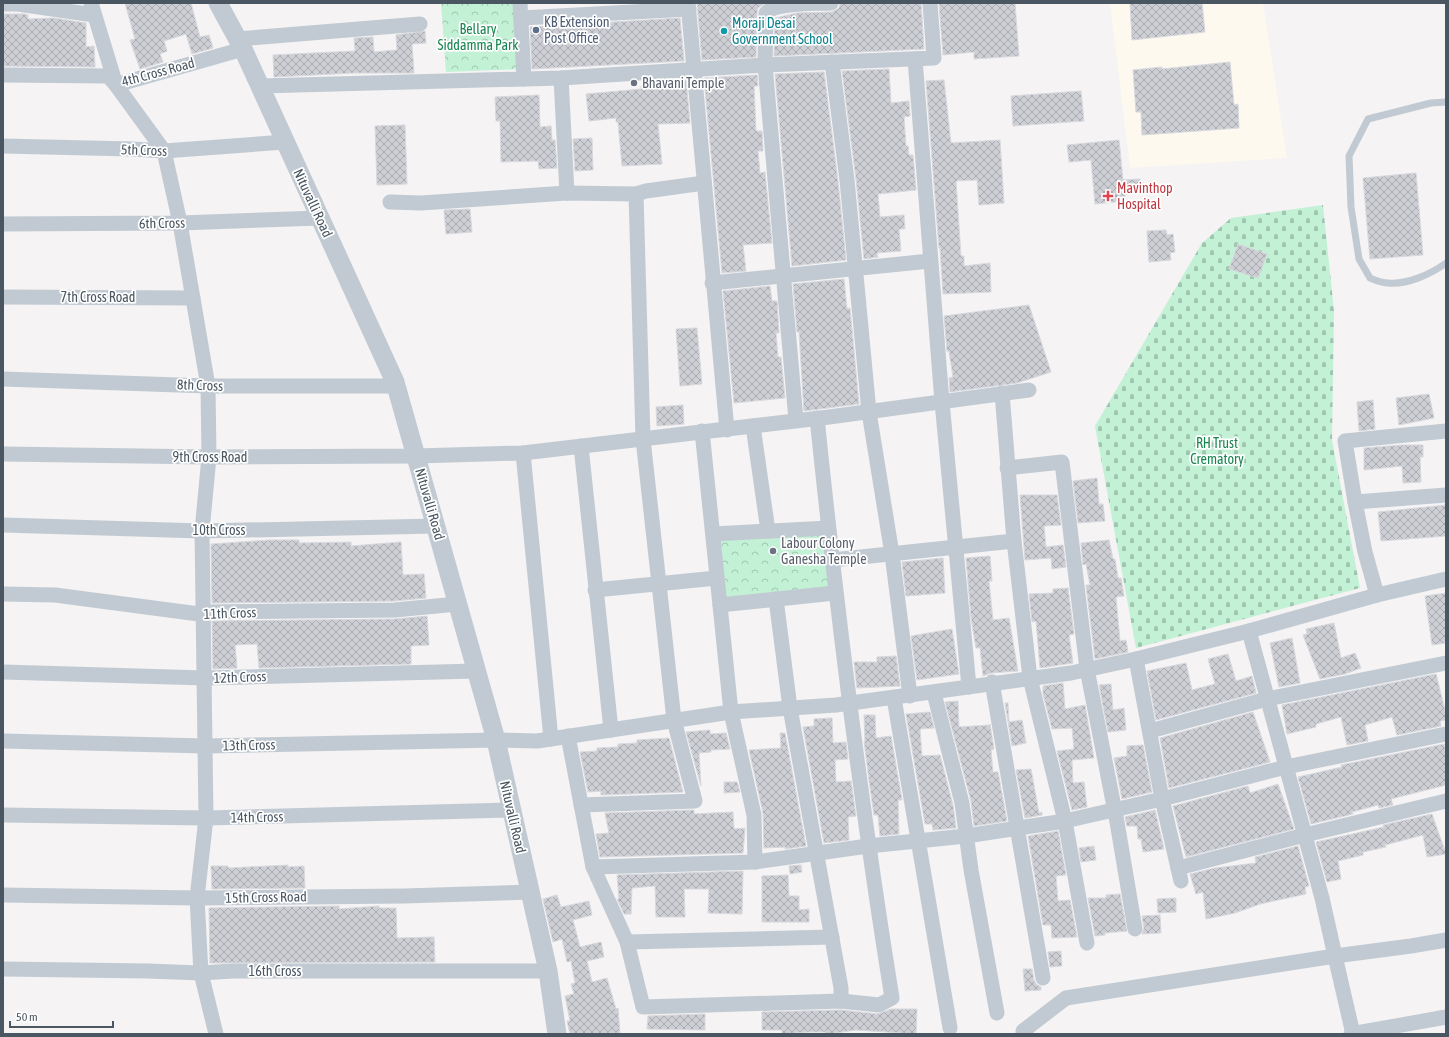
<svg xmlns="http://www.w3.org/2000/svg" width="1449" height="1037" font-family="'Asap Condensed',sans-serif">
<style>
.commercial{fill:#fdf9ef}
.forest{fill:url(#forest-crowns)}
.cemetery{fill:url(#cemetery-stones)}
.building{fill:url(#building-cross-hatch);stroke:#d7d9de}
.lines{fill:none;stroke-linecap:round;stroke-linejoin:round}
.service{stroke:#c1cad2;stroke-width:7}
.minor{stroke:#c1cad2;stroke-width:15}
.tertiary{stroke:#c1cad2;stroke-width:19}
.service-dot{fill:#5c6f8a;stroke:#fff;stroke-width:1.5}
.culture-dot{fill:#0f9aa8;stroke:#fff;stroke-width:1.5}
.worship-dot{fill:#6b7280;stroke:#fff;stroke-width:1.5}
.health-dot{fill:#e0444e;stroke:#fff;stroke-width:1.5}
.labels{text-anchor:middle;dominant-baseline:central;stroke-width:3.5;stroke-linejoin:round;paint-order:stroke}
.service-label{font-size:14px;fill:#4e5e75;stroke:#fff;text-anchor:start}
.culture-label{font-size:14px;fill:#0d838f;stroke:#fff;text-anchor:start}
.park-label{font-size:14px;fill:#17864f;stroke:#fff}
.street-label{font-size:14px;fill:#4a5661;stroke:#fff}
.worship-label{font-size:14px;fill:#5b616d;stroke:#fff;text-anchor:start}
.health-label{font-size:14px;fill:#be3a42;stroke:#fff;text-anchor:start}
</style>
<defs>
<pattern id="forest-crowns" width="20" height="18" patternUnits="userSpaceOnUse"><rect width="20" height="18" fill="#c3f1d5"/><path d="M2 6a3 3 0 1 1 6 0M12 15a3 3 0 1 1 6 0" fill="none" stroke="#a0c6b0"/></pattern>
<pattern id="cemetery-stones" width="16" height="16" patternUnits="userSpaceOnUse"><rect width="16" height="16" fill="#c3f1d5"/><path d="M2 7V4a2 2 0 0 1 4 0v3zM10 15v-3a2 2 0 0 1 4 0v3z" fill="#a0c6b0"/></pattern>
<pattern id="building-cross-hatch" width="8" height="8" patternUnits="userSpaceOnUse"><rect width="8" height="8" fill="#cdcfd5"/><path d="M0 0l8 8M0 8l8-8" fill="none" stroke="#a8abb0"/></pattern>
</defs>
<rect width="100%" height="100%" fill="#f5f3f3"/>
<polygon class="commercial" points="1110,3 1263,3 1287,158 1130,168"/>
<g class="forest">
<polygon points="441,3 518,3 522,69 446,72"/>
<polygon points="828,528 835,593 720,605 713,534"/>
</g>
<polygon class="cemetery" points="1323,205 1334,311 1332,440 1360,588 1136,648 1095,426 1202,243 1231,218"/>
<g class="building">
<polygon points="125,3 191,3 200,37 209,35 213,48 192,54 186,34 164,41 167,51 160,54 163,62 140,69 130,40 135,39"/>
<polygon points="697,3 765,3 758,8 757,12 756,57 702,60"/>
<polygon points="840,3 921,3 924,49 774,56 775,18 797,13 832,12 839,8"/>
<polygon points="939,3 1015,3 1019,56 974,59 974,52 943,55"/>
<polygon points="1130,3 1202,3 1205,32 1132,40"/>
<polygon points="3,14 25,14 28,15 28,19 54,18 86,23 86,47 94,46 95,67 3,66"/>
<polygon points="680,18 684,61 532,69 530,27"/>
<polygon points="425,31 426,43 412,44 414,73 354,73 274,77 273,55 355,51 354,38 373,37 374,52 397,50 396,35"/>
<polygon points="1230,62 1234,105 1238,104 1239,128 1142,135 1141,112 1136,112 1133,70 1162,67 1162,69"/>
<polygon points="889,69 891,103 909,101 910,116 904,117 906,146 908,146 909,155 913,155 916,190 878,194 880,217 904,215 905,229 899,229 901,251 877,253 878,257 864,259 856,179 842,71"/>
<polygon points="824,72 838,181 846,260 792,266 775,74"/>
<polygon points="757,75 758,86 754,86 756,131 762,131 763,151 758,151 760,173 765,172 772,243 743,245 746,271 722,273 704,78"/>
<polygon points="686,79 690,123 658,124 662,164 622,166 618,122 616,122 616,118 589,121 586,94 641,89 641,86 658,84 658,81"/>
<polygon points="944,80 951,143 1000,140 1004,203 979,205 977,180 956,181 961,256 964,256 964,266 990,263 991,292 943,294 940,248 939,248 926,81"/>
<polygon points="1081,91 1084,121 1013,126 1011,96"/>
<polygon points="539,95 540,127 551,126 552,140 555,140 557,168 539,169 538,161 501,162 500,121 496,121 495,97"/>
<polygon points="405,125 407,184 377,185 375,126"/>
<polygon points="592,138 593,170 575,171 573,139"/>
<polygon points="1119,140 1123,180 1140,179 1140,193 1125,194 1125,201 1095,204 1091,160 1069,162 1067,145"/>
<polygon points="1416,173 1423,255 1370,259 1363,178"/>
<polygon points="470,209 472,232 446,234 444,210"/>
<polygon points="1166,230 1167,235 1173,234 1175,252 1170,253 1171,260 1149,262 1147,231"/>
<polygon points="1238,244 1267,254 1258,278 1229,269"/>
<polygon points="844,279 847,309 850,308 859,404 804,411 799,332 797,332 793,284"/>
<polygon points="770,286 772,301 777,301 779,333 776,333 778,357 781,357 785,398 734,403 723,291"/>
<polygon points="1029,305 1051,372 1017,383 950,392 949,378 953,377 949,352 947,351 944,316"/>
<polygon points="697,328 702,384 680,386 676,329"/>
<polygon points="1429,394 1434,418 1399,425 1396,398"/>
<polygon points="1373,400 1375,429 1359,431 1357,402"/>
<polygon points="683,405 684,424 657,426 656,407"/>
<polygon points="1402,445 1423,445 1423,457 1420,457 1421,482 1403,483 1402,466 1364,470 1364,448"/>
<polygon points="1097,478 1099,504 1103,504 1105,521 1078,523 1073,481"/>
<polygon points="1020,495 1057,495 1061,525 1044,526 1046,547 1063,545 1066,567 1052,569 1051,558 1025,560"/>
<polygon points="1446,505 1446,536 1381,541 1378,512"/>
<polygon points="270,540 299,540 299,543 351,542 351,546 401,542 403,575 424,574 426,598 395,601 212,603 211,544"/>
<polygon points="1109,540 1113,559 1115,559 1118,578 1121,578 1124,596 1116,597 1120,641 1126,640 1128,652 1095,659 1086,585 1090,585 1086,564 1083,565 1081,543"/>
<polygon points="990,556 992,581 989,581 993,620 1009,618 1018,671 991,673 983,676 980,648 976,648 971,618 966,558"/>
<polygon points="943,558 945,593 906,596 902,562"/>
<polygon points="1068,588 1074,634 1069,635 1073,663 1040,668 1036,621 1032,622 1029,594 1053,593 1053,589"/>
<polygon points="1446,593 1446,643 1432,645 1425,596"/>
<polygon points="427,616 429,645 411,646 411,664 259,668 257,644 235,645 237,668 213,669 212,621 395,619"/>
<polygon points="1334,623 1341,658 1355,653 1361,668 1345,674 1320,679 1303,635 1307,634 1306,629"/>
<polygon points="952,629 959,674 917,680 911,636"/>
<polygon points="1292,638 1300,683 1279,687 1270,643"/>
<polygon points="1228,654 1236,681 1252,676 1256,693 1156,720 1147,671 1186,663 1192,690 1215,684 1208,659"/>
<polygon points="896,656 900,686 857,688 854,662 877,662 877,657"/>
<polygon points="1436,674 1446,714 1446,720 1440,721 1441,726 1397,735 1392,717 1365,725 1368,741 1347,745 1341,717 1316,724 1316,727 1287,734 1282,705"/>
<polygon points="1063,683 1065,709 1085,705 1094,758 1072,760 1073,783 1084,782 1087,807 1072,810 1057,751 1074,749 1072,728 1052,729 1043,694 1043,686"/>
<polygon points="1111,684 1113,710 1124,708 1126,730 1108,732 1099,685"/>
<polygon points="958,701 959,727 990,725 990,724 994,749 991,750 993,772 998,772 1007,821 974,826 971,801 945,702"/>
<polygon points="1005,703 1008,703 1009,722 1022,720 1026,743 1012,746"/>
<polygon points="930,712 934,728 920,729 922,756 940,755 953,805 956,828 933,830 932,824 925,824 906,714"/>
<polygon points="1253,712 1270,762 1169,788 1160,738"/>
<polygon points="864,715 875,715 876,738 891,736 902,800 898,800 899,834 880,836 878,815 874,815 869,780 864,741 865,741"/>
<polygon points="832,718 833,743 846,742 848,759 835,760 836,782 851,781 856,816 848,817 849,840 824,843 803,727 814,726 814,719"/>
<polygon points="710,730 710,734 726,733 730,749 711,750 711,752 699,753 701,786 686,732"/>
<polygon points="780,733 785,733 806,846 785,849 785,847 764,848 763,813 749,750 781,748"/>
<polygon points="669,738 683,792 601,795 601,791 588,792 580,752 597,751 597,748 618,747 618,744 637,743 637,740"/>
<polygon points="1444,744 1446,753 1446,785 1391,799 1393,805 1379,808 1378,805 1352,812 1353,814 1311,824 1298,777 1342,767 1341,765"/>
<polygon points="1143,745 1152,792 1122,799 1114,758 1127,756 1127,746"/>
<polygon points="1031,769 1039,813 1042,812 1042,815 1025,818 1016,770"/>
<polygon points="724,782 737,782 740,792 724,793"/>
<polygon points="1278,784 1294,829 1186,857 1173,806 1248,786 1250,793"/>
<polygon points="694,810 694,814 733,812 734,829 745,828 743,853 600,857 596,834 609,833 605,813"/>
<polygon points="1155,810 1164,849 1143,852 1141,839 1138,839 1137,826 1127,826 1125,817"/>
<polygon points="1432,814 1446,854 1427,857 1423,835 1385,845 1386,847 1363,852 1363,855 1338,861 1341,879 1327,882 1316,842 1384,827 1383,825"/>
<polygon points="1058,831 1066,875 1056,876 1058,901 1070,900 1077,937 1052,938 1051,925 1043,925 1028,836"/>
<polygon points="1094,846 1096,860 1081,862 1079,848"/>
<polygon points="1298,846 1309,886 1305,887 1306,894 1260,904 1235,913 1206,919 1203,892 1196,894 1190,874 1215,868 1256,863 1255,857"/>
<polygon points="288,865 288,867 304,866 305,888 212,889 211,866 228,866 228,868"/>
<polygon points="801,865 802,872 790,874 789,866"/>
<polygon points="743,871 742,914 708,913 709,889 684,889 685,917 656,917 655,886 632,888 631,914 624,914 617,899 619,899 617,875"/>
<polygon points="788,875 789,896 799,896 799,910 809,909 809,922 762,922 762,876"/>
<polygon points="1120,894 1127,931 1105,933 1105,935 1095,936 1088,898 1106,898 1106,895"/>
<polygon points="557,895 561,907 589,901 592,915 573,920 580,947 601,942 604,957 587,961 592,982 607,978 616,1009 618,1008 620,1033 570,1034 567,1021 570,1021 565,996 574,994 571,984 575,983 571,961 567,962 562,939 553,942 543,899"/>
<polygon points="1176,898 1176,912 1158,913 1157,899"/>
<polygon points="339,906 339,909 379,906 379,908 396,908 397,938 434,937 435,962 210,963 209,908"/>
<polygon points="1160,915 1161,933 1142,934 1144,928 1142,916"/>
<polygon points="1061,951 1062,966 1050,967 1048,952"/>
<polygon points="1023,969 1032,969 1034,980 1036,984 1041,987 1041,990 1025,991"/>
<polygon points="891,1009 917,1009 916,1034 856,1030 828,1034 826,1034 825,1032 808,1032 782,1034 782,1030 762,1030 762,1012 841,1010 878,1014"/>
<polygon points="705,1014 705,1030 647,1029 648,1016"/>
</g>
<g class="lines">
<path class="service" d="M 1446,102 L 1431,103 L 1368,119 L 1349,156 L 1351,207 L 1359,259 L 1370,278 C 1375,280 1382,283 1388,283 C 1407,285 1431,274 1446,263"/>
<g class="minor">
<polyline points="91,3 116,85 164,151 180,223 208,386 209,457 202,531 206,818 197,898 201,973 216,1034"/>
<polyline points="520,3 524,79"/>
<polyline points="688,3 727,430"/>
<polyline points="3,4 18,4 94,15"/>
<polyline points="521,18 689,9"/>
<polyline points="237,39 420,24"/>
<polyline points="915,59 942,402 969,687"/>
<polyline points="832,62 847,180 869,412 892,554 910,696"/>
<polyline points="3,75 108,76 116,85 243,49"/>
<polyline points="561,78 567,193"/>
<polyline points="260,86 561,78 765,65 934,58 930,3"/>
<polyline points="3,146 132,149 164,151 285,142"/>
<polyline points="390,202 421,203 567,193 636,194 646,191 704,183"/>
<polyline points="3,224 180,223 320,218"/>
<polyline points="712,283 930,261"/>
<polyline points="3,297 193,298"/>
<polyline points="3,379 208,386 396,386"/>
<polyline points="1002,393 1014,541 1030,678 1065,821 1087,943"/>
<path d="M 796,420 L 765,65 L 766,13 C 776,2 816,4 831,3"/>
<polyline points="753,426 768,531"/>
<polyline points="702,431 731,712 754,815 755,862"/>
<polyline points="581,446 611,730"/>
<polyline points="523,453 551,739"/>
<polyline points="3,454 209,457 416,456 523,453 829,417 1029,390"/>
<polyline points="1007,468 1062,462 1087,669 1117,822 1135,929"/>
<polyline points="1355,502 1345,441 1446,431"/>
<polyline points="3,525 202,531 436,526"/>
<polyline points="713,534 828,528"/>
<polyline points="832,560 1014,541"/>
<polyline points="595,590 717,578"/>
<polyline points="3,594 55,595 199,614 202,612 395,610 457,604"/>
<polyline points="1377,595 1365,552 1355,502 1446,495"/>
<polyline points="776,599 790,708 841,988 841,1001"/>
<polyline points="720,605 835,593"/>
<polyline points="1249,631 1322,898 1335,956 1411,946 1446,940"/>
<polyline points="1136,659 1162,799 1181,881"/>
<polyline points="3,672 205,678 477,671"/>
<polyline points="992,682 1043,978"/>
<polyline points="934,693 962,803 971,870 997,1013"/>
<polyline points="894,698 950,1028"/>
<polyline points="1150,731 1267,699 1446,663"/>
<polyline points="568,736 593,867 755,862 868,846 966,836 1065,821 1162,799 1286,767 1446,734"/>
<polyline points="3,741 206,746 496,740 537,741 731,712 836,705 1071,673 1136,659 1249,631 1377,595 1446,579"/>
<polyline points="581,805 695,801 674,720 643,439 636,194"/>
<polyline points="3,815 206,818 512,810"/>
<path d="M 593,867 L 627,942 L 643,1007 L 841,1001 L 879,1005 L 892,998 C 861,806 837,612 817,418"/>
<polyline points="1178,868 1305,835 1446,801"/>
<polyline points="3,895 197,898 404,896 530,892"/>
<polyline points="627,942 832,937"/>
<polyline points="3,969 148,971 201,973 233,971 548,971"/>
<polyline points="1023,1034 1023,1031 1066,998 1335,956 1353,1034"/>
<polyline points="1351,1034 1446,1017"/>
</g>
<polyline class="tertiary" points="218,3 243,49 395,382 496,740 548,971 557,1034"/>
</g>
<circle class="service-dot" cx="536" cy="30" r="4"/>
<circle class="culture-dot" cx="724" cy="31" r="4"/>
<g class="worship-dot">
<circle cx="634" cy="83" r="4"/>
<circle cx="773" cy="551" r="4"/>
</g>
<path class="health-dot" d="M1106 190h4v4h4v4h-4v4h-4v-4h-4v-4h4z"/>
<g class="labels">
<g class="service-label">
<text x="544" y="22">KB Extension<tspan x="544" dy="16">Post Office</tspan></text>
</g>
<g class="culture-label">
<text x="732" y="23">Moraji Desai<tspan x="732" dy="16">Government School</tspan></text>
</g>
<g class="park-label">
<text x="478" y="29">Bellary<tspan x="478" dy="16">Siddamma Park</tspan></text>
<text x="1217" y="443">RH Trust<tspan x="1217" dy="16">Crematory</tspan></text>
</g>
<g class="street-label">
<text transform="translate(158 72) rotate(-15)">4th Cross Road</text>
<text transform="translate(144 150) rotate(2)">5th Cross</text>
<text transform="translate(313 203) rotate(65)">Nituvalli Road</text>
<text transform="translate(162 223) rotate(-1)">6th Cross</text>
<text x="98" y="297">7th Cross Road</text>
<text transform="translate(200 385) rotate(2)">8th Cross</text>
<text x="210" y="457">9th Cross Road</text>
<text transform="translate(430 504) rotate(74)">Nituvalli Road</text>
<text x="219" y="530">10th Cross</text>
<text transform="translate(230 613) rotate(-2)">11th Cross</text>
<text transform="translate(240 677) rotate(-2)">12th Cross</text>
<text transform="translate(249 745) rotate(-1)">13th Cross</text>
<text transform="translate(257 817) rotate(-1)">14th Cross</text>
<text transform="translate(513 817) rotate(77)">Nituvalli Road</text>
<text transform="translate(266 897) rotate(-1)">15th Cross Road</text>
<text x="275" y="971">16th Cross</text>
</g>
<g class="worship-label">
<text x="642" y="83">Bhavani Temple</text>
<text x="781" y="543">Labour Colony<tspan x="781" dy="16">Ganesha Temple</tspan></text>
</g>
<g class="health-label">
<text x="1117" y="188">Mavinthop<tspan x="1117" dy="16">Hospital</tspan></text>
</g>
</g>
<rect width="1449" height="1037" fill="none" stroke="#4a5661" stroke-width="8"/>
<path d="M10 1021v6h103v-6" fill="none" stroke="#4a5661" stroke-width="2"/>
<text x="16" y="1021" font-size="12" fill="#4a5661" stroke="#ffffff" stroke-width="3" paint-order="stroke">50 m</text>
</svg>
